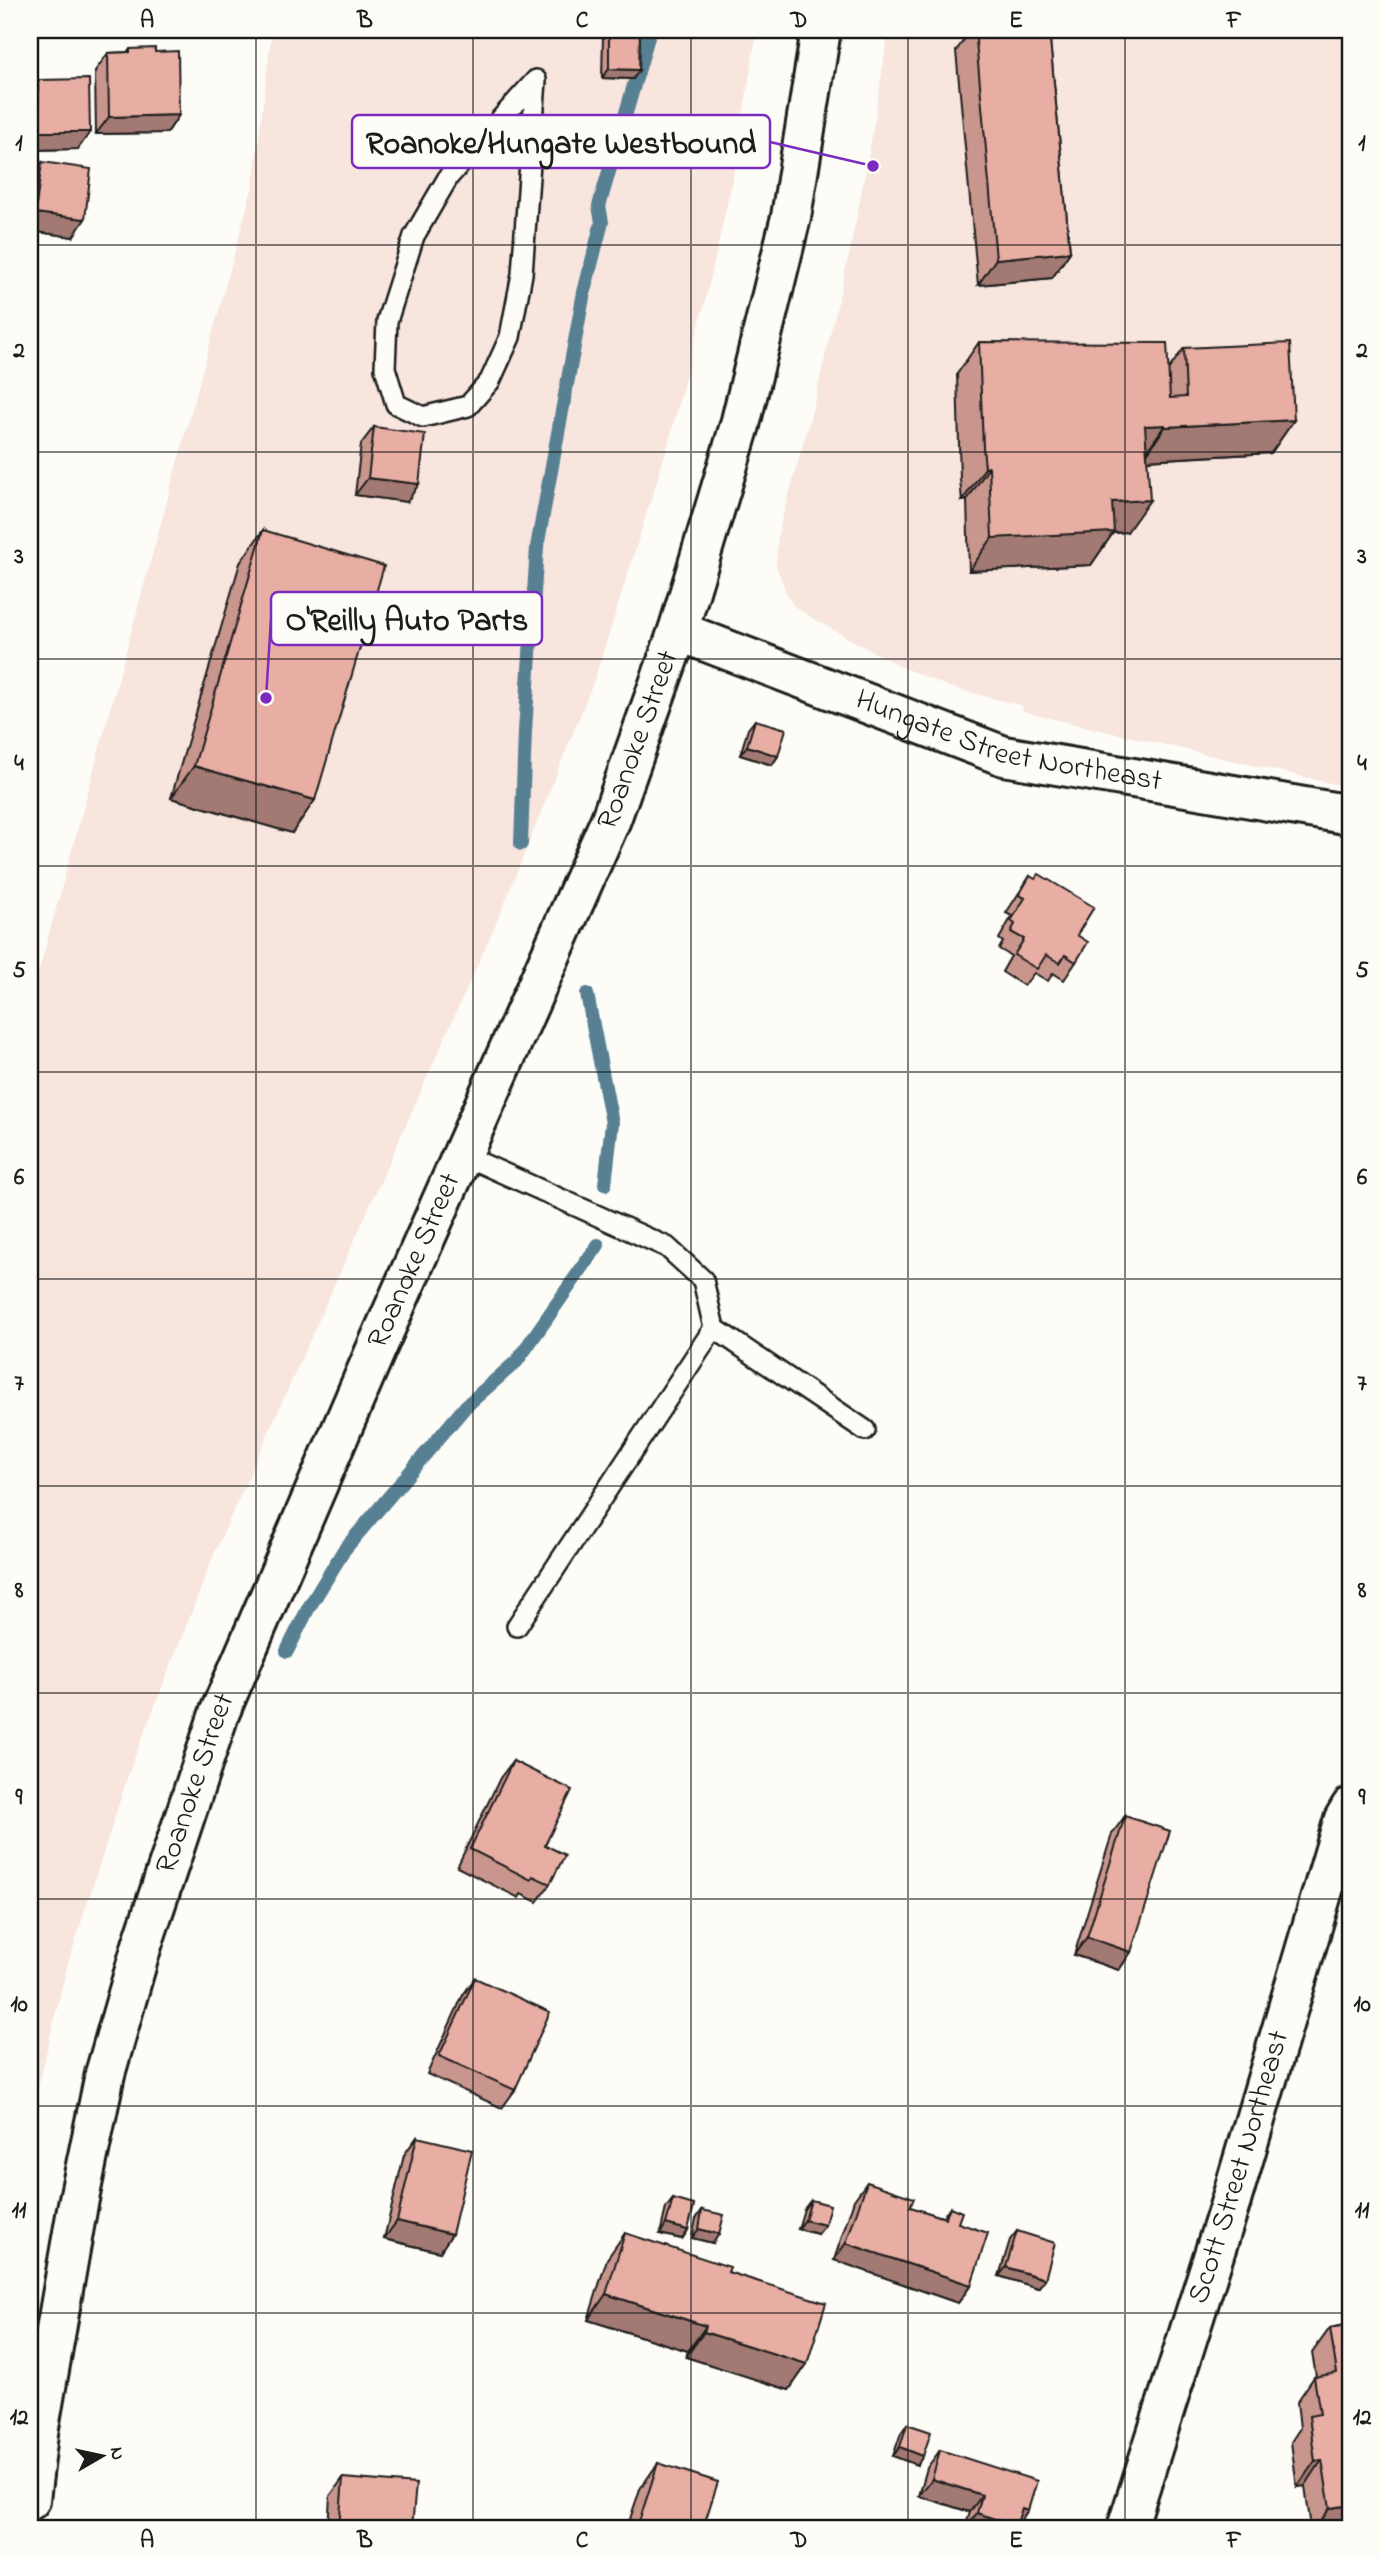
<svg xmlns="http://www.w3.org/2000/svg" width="1381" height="2558" font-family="'Indie Flower',sans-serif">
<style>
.built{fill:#f7e5de}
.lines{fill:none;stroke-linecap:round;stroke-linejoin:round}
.stream{stroke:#598093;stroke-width:14}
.service-casing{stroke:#1c1c1c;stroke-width:24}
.minor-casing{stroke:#1c1c1c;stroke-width:44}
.primary-casing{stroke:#1c1c1c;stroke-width:44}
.service{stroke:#fdfcf7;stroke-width:19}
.minor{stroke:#fdfcf7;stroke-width:38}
.primary{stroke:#fdfcf7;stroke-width:38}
.wall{fill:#c8968d;stroke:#1c1c1c;stroke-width:2}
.shaded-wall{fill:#a27a73;stroke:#1c1c1c;stroke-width:2}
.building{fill:#e8aea4;stroke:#1c1c1c;stroke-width:2}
.grid{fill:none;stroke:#1c1c1c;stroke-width:2;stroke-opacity:0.55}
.labels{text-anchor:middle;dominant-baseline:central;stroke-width:5;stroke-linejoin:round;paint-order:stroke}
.street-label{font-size:30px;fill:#1c1c1c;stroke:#fdfcf7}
.leader{fill:none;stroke:#7b2cbf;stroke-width:2.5}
.callout-dot{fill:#7b2cbf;stroke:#fdfcf7;stroke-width:2.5}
.callout{fill:#fdfcf7;stroke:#7b2cbf;stroke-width:2.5}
.callout-label{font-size:32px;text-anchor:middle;font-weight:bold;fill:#1c1c1c}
.neatline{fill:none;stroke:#1c1c1c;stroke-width:2.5}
.grid-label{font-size:23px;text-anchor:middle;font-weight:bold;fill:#1c1c1c}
</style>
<rect width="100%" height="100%" fill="#fdfcf7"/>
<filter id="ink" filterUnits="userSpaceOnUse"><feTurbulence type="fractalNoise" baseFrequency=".0143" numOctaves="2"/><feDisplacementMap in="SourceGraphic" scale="14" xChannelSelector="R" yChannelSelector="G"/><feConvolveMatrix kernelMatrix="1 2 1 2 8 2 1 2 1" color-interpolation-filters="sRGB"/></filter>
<g filter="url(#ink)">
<g class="built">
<polygon points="272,30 757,30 733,177 707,294 668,445 595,678 501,912 215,1552 163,1685 130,1769 66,1970 30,2121 30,995 37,978 253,185"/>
<polygon points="889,30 1351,30 1351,788 1036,715 1022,710 1023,706 949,687 899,666 812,618 795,607 787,595 776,566 778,533 813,408 849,255 869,154"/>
</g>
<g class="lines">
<g class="stream">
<polyline points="521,844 525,731 537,547 584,292 602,222 599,206 650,30"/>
<polyline points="587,994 612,1123 605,1184"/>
<polyline points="287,1651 308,1609 344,1550 466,1406 517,1361 598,1245"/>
</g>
<defs>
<g id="service">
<polygon points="536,80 522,274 510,337 490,381 468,406 423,417 396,404 385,368 387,321 414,236 449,176"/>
<polyline points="463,1155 667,1247 703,1280 714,1328 865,1430"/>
<polyline points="517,1626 714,1328"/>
</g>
<g id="minor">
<path id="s1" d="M 678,631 L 1004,756 L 1351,815"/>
<path id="s2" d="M 1127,2528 L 1231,2201 L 1344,1819 L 1351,1807"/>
</g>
<g id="primary">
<path id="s3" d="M 30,2500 L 38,2433 L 78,2204 L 105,2074 L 142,1945 L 219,1714 L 374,1354 L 611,819 L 678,631 L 740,425 L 791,217 L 821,30"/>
</g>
</defs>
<use href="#service" class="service-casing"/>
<use href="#minor" class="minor-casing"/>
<use href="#primary" class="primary-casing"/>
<use href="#service" class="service"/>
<use href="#minor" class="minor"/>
<use href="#primary" class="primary"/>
</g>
<g class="wall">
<polygon points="607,30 640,30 639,70 633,79 602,78 603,35"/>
<polygon points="971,30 1049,30 1070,252 1052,278 978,285 956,51"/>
<polygon points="130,49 155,52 179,115 167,133 96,134 95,71 108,53 128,52"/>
<polygon points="38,80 78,149 30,150 30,91"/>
<polygon points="42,162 73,237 30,231 30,180"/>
<polygon points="979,342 1168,370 1184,348 1294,420 1271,453 1147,460 1127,532 1113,533 1091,565 969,571 967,500 962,501 960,479 957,374"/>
<polygon points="374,427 407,502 355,495 361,444"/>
<polygon points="263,530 292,833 171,798 240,563"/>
<polygon points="755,720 778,756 772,765 740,755 748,729"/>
<polygon points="1030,876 1077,935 1076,962 1064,980 1053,973 1048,981 1034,973 1024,986 1002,972 1011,956 999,949 1003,942 999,939 1012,916 1006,913"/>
<polygon points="513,1761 550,1884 537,1902 521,1894 519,1898 457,1867 500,1778"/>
<polygon points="1125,1816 1131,1952 1119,1970 1074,1955 1112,1834"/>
<polygon points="475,1978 515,2090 502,2108 427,2074 463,1995"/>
<polygon points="417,2137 440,2252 384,2239 404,2155"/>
<polygon points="867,2182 910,2207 942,2217 950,2207 958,2223 971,2285 958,2303 834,2260 854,2200"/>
<polygon points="673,2199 688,2230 682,2239 660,2234 666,2208"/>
<polygon points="811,2200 825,2225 818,2234 798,2229 804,2209"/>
<polygon points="702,2210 713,2243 692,2238 696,2219"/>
<polygon points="1017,2231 1045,2279 1038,2288 999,2276 1010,2240"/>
<polygon points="625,2233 728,2272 807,2364 789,2390 686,2357 688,2351 588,2320 607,2259"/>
<polygon points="1351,2324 1346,2528 1311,2528 1305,2486 1297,2487 1291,2442 1300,2428 1297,2402 1314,2377 1316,2376 1312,2353 1330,2328"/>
<polygon points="907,2424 923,2456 917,2465 893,2456 901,2433"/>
<polygon points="940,2450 1028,2510 1016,2527 965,2528 970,2512 919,2496 927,2468"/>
<polygon points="658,2463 703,2528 627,2528 640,2489"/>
<polygon points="343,2478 412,2528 328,2528 330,2496"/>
</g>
<g class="shaded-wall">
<polygon points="609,69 639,70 633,79 602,78"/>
<polygon points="179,115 167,133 96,134 109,117"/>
<polygon points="39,132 90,132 78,149 30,150 30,146"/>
<polygon points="35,213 85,219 73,237 30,231 30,220"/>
<polygon points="1070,252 1052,278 978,285 996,259"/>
<polygon points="1294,420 1271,453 1143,460 1165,427"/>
<polygon points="1165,425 1142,458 1145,426"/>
<polygon points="989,467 967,500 962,501 985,468"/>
<polygon points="368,478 419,484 407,502 355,495"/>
<polygon points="1150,500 1127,532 1113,533 1091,565 969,571 992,538 1112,502"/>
<polygon points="747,746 778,756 772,765 740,755"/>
<polygon points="194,766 315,800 292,833 171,798"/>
<polygon points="1087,1937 1131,1952 1119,1970 1074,1955"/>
<polygon points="805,2220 825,2225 818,2234 798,2229"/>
<polygon points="397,2221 452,2234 440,2252 384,2239"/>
<polygon points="666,2224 688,2230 682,2239 660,2234"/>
<polygon points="699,2229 719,2234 713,2243 692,2238"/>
<polygon points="846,2243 971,2285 958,2303 834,2260"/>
<polygon points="1006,2267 1045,2279 1038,2288 999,2276"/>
<polygon points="606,2294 706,2326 688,2351 588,2320"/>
<polygon points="704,2332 807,2364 789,2390 686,2357"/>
<polygon points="900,2447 923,2456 917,2465 893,2456"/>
<polygon points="1322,2460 1305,2486 1297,2487 1315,2461"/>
<polygon points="932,2479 982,2495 970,2512 919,2496"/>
<polygon points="1351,2505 1351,2527 1316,2528 1330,2508"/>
<polygon points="1022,2508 1028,2510 1016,2527 1014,2528 966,2528 977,2513"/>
</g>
<g class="building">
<polygon points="609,30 640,30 639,70 609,69"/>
<polygon points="975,30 1049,30 1070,252 996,259"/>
<polygon points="155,48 155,52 178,51 179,115 109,117 108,53 130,52 130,49"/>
<polygon points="89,79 90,132 39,132 38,80"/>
<polygon points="42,162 91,169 85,219 35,213"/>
<polygon points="979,342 1167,343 1170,398 1186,397 1184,348 1290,343 1294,420 1165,427 1165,425 1145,426 1150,500 1112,502 1114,532 992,538 989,467 985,468 983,447"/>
<polygon points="374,427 425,434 419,484 368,478"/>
<polygon points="263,530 384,566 315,800 194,766"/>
<polygon points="755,720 786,729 778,756 747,746"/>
<polygon points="1039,874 1094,907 1077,935 1088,942 1076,962 1065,955 1060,963 1046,955 1037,969 1014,955 1024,939 1011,932 1015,924 1011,921 1025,898 1019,895 1030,876 1035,879"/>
<polygon points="513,1761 572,1790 545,1845 565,1855 550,1884 533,1876 531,1880 470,1849"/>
<polygon points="1125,1816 1170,1831 1131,1952 1087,1937"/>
<polygon points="475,1978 550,2012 515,2090 439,2056"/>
<polygon points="417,2137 472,2150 452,2234 397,2221"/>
<polygon points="867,2182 914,2198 910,2207 945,2218 950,2207 962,2212 958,2223 988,2233 971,2285 846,2243"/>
<polygon points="673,2199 694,2205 688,2230 666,2224"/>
<polygon points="811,2200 830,2205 825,2225 805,2220"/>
<polygon points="702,2210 724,2215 719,2234 699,2229"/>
<polygon points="1017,2231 1055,2243 1045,2279 1006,2267"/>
<polygon points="625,2233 730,2267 728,2272 826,2303 807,2364 704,2332 706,2326 606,2294"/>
<polygon points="1351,2324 1351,2505 1330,2508 1322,2460 1315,2461 1309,2416 1320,2414 1314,2377 1337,2373 1330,2328"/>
<polygon points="907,2424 931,2432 923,2456 900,2447"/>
<polygon points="940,2450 1037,2481 1028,2510 1022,2508 1016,2526 977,2513 982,2495 932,2479"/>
<polygon points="658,2463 718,2482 703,2528 637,2528"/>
<polygon points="343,2478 416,2484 412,2528 339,2528"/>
</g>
</g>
<path class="grid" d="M 256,30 L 256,2528M 473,30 L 473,2528M 691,30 L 691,2528M 908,30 L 908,2528M 1125,30 L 1125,2528M 30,245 L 1351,245M 30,452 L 1351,452M 30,659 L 1351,659M 30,866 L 1351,866M 30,1072 L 1351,1072M 30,1279 L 1351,1279M 30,1486 L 1351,1486M 30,1693 L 1351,1693M 30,1899 L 1351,1899M 30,2106 L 1351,2106M 30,2313 L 1351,2313"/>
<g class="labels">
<g class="street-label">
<text stroke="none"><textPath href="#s1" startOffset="350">Hungate Street Northeast</textPath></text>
<text stroke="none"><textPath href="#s3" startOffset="1871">Roanoke Street</textPath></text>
<text stroke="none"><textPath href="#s3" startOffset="1304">Roanoke Street</textPath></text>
<text stroke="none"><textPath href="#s3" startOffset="737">Roanoke Street</textPath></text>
<text stroke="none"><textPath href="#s2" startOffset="378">Scott Street Northeast</textPath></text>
</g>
</g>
<path class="leader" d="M873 166L770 142M266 698L271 619"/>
<g class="callout-dot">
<circle cx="873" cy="166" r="7"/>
<circle cx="266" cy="698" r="7"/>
</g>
<g class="callout">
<rect x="352" y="115" width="418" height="53" rx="7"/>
<rect x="271" y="592" width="271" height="53" rx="7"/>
</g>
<g class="callout-label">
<text x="561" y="153">Roanoke/Hungate Westbound</text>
<text x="407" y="630">O'Reilly Auto Parts</text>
</g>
<rect width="1381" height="2558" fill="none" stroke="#fdfcf7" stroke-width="77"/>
<g transform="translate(102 2456) rotate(81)" stroke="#fdfcf7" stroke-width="5" paint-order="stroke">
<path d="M0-5L12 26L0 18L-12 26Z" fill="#1c1c1c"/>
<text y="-10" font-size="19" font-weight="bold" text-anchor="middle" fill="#1c1c1c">N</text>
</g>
<rect x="38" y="38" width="1304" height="2482" class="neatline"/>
<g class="grid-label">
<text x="147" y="27">A</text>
<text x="365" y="27">B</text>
<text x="582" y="27">C</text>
<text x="799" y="27">D</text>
<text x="1016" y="27">E</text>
<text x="1234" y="27">F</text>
<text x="19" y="150">1</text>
<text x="1362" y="150">1</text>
<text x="19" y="357">2</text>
<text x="1362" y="357">2</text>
<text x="19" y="563">3</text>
<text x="1362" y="563">3</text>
<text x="19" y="770">4</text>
<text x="1362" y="770">4</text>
<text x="19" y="977">5</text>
<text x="1362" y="977">5</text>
<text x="19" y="1184">6</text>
<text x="1362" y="1184">6</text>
<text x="19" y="1390">7</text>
<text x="1362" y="1390">7</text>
<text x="19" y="1597">8</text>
<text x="1362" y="1597">8</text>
<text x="19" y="1804">9</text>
<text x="1362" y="1804">9</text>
<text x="19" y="2011">10</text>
<text x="1362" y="2011">10</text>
<text x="19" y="2217">11</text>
<text x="1362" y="2217">11</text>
<text x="19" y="2424">12</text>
<text x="1362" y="2424">12</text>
<text x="147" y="2547">A</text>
<text x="365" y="2547">B</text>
<text x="582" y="2547">C</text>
<text x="799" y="2547">D</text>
<text x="1016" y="2547">E</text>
<text x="1234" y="2547">F</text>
</g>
</svg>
